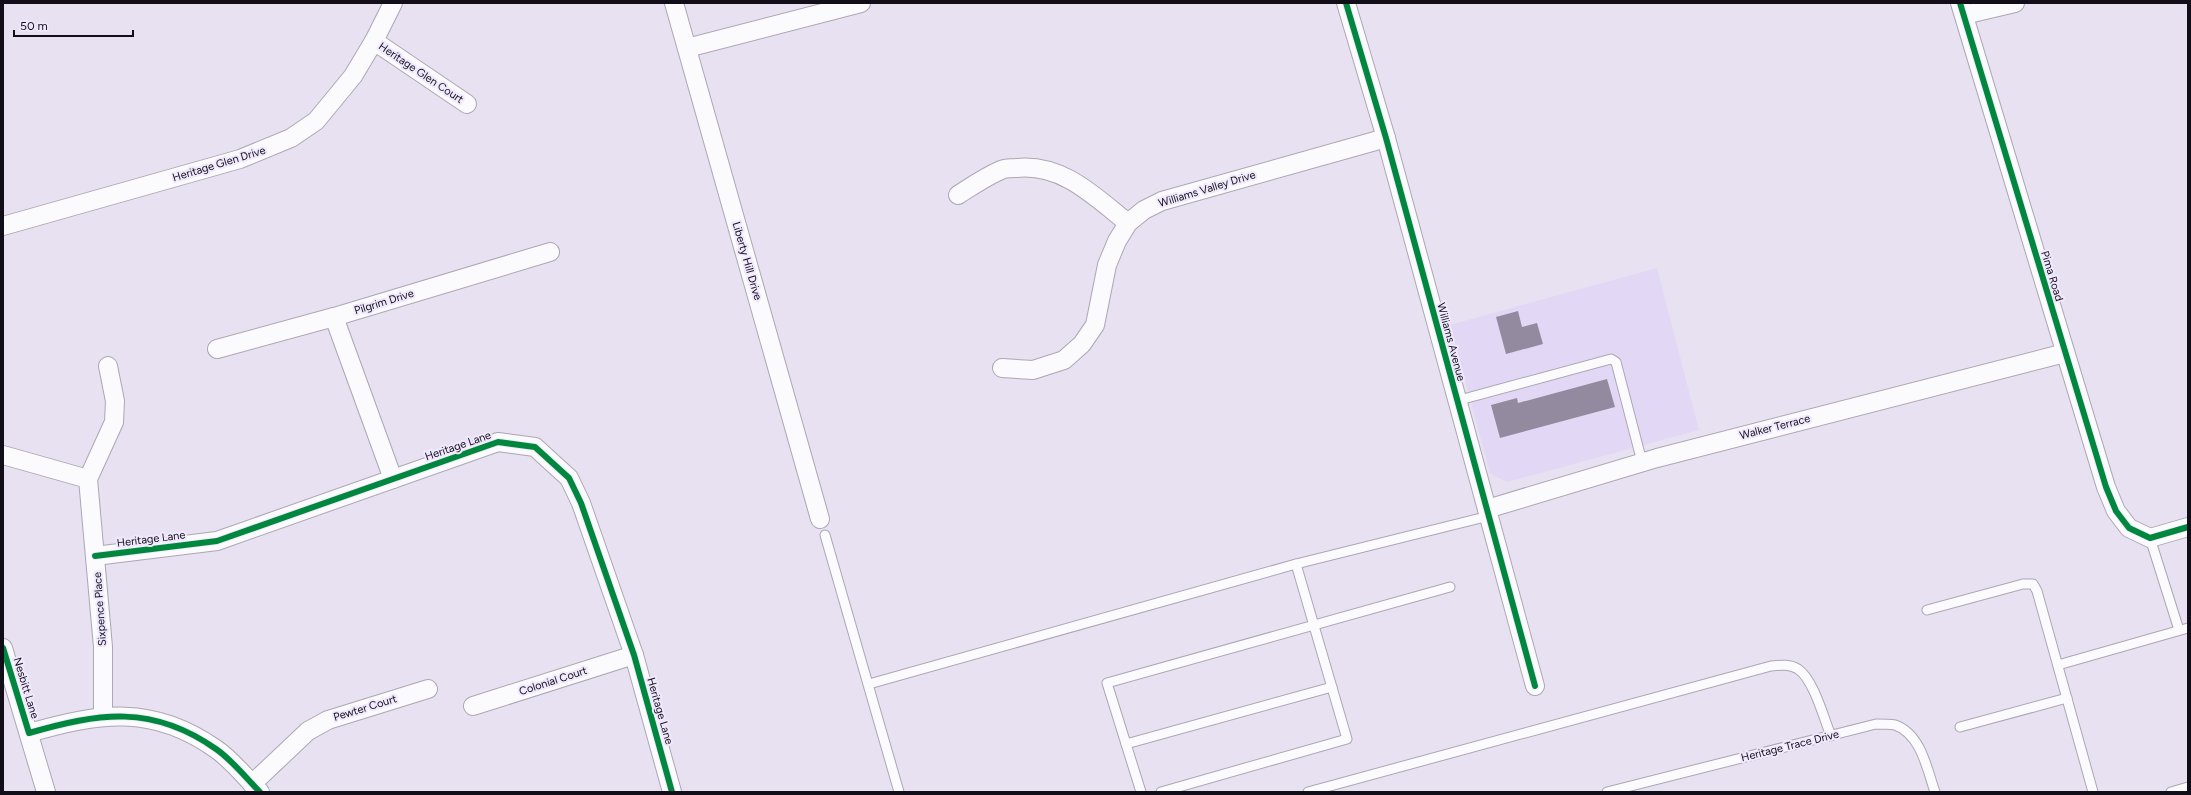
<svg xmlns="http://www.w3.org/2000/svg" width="2191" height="795" font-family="Figtree,sans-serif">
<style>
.built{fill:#e2d8f5}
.building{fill:#938a9f}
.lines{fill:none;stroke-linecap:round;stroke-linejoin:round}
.service-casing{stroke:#aca7b4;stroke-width:11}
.minor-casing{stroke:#aca7b4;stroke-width:20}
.service{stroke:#fbfafd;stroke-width:9}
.minor{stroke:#fbfafd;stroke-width:18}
.cycleway-casing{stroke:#f0e9fd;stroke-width:8}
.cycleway{stroke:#00873e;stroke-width:6}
.labels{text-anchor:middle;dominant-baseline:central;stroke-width:4;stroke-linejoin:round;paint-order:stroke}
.street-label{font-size:11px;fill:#120e19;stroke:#f0e9fd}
</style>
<rect width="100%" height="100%" fill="#e7e1f2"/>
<polygon class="built" points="1657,268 1699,430 1507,482 1490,473 1450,325"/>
<g class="building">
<polygon points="1518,311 1522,327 1537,323 1543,344 1506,354 1496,317"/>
<polygon points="1607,379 1615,407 1500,438 1491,405 1517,398 1518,403"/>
</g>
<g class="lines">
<defs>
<g id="service">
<polyline points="1456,401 1611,359 1616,362 1642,462"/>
<polyline points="825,535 899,792"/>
<polyline points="2150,538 2179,630"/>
<polyline points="1927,610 2023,584 2033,584 2037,591 2093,792"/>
<polyline points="2058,665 2188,628"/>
<polyline points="869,684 1296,564 1489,516"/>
<polyline points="1960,727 2067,698"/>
<polyline points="1126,744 1332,687"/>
<polyline points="1141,792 1107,683 1450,587"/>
<polyline points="1161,792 1347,739 1296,564"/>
<path d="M 1308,792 L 1771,666 C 1781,665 1790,664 1798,669 C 1814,680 1824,719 1831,736"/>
<path d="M 1607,792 L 1876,724 C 1882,724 1889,724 1895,725 C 1921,734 1927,769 1935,792"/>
<polyline points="2171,792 2188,787"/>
</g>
<g id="minor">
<polyline points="674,3 820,519"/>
<polyline points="1346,3 1386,138 1535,686"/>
<polyline points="1960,3 2106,487 2116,511 2129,528 2150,538 2188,527"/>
<polyline points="1964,15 2015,3"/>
<polyline points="374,41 467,104"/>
<polyline points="687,48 861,3"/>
<path d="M 958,195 C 972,186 985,177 1001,170 C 1005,168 1011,168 1016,168 C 1062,163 1094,196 1128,223"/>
<polyline points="3,226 240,159 291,138 316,121 353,76 374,41 393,3"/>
<polyline points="334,317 393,479"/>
<polyline points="217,349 334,317 550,252"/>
<polyline points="1002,368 1033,370 1064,360 1082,344 1095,325 1107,265 1117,241 1128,223 1144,210 1162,201 1386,138"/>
<polyline points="3,455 88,479"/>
<polyline points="1487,509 1657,458 2065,353"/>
<polyline points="95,556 217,541 498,442 535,447 569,478 581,503 634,655 672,792"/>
<polyline points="3,648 46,792"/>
<polyline points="473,706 634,655"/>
<polyline points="103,716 103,647 88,479 114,422 115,401 108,366"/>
<path d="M 29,733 C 99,713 152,704 216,749 C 232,760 246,778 260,792"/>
<polyline points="252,784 308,731 328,720 428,689"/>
</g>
</defs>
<use href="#service" class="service-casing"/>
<use href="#minor" class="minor-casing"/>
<use href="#service" class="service"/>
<use href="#minor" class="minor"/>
<defs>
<g id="cycleway">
<polyline points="1346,3 1386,138 1535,686"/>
<polyline points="1960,3 2106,487 2116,511 2129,528 2150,538 2188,527"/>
<polyline points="95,556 217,541 498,442 535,447 569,478 581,503 634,655 672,792"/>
<path d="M 3,648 L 29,733 C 99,713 152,704 216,749 C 232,760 246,778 260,792"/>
</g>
</defs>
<use href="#cycleway" class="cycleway-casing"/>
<use href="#cycleway" class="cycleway"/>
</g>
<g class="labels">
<g class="street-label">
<text transform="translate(421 73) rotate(34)">Heritage Glen Court</text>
<text transform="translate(219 164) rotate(-17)">Heritage Glen Drive</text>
<text transform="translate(1207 189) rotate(-17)">Williams Valley Drive</text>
<text transform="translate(747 261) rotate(74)">Liberty Hill Drive</text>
<text transform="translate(2052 276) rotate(73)">Pima Road</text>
<text transform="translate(384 302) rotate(-17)">Pilgrim Drive</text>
<text transform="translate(1451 342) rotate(75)">Williams Avenue</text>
<text transform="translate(1775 427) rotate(-14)">Walker Terrace</text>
<text transform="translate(458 446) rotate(-19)">Heritage Lane</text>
<text transform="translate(151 539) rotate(-7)">Heritage Lane</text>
<text transform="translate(100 609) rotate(-94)">Sixpence Place</text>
<text transform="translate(553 681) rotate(-18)">Colonial Court</text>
<text transform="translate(26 688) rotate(73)">Nesbitt Lane</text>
<text transform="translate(365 708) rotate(-17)">Pewter Court</text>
<text transform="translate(660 711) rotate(74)">Heritage Lane</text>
<text transform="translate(1790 746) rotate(-14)">Heritage Trace Drive</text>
</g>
</g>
<rect width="2191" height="795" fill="none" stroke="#120e19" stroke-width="8"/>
<path d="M14 30v6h119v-6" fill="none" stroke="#120e19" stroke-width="2"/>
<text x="20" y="30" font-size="12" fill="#120e19" stroke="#f0e9fd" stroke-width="3" paint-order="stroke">50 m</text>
</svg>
